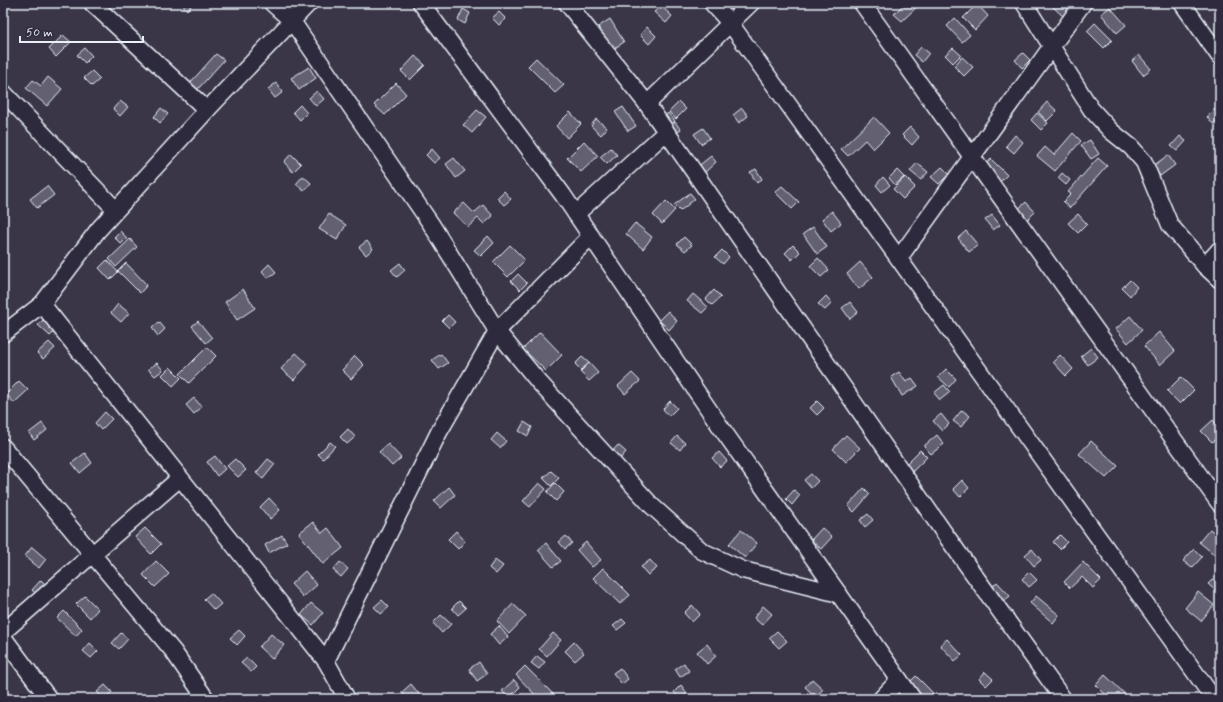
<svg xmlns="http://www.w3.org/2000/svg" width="1223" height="702" font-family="Mynerve,sans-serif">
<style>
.building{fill:#636171;stroke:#e8f1f8}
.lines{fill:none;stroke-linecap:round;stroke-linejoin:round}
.minor-casing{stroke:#e8f1f8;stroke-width:19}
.minor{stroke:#2f2a3d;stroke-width:16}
</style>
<rect width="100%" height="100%" fill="#3a3648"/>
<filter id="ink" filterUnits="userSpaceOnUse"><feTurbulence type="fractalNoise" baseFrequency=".025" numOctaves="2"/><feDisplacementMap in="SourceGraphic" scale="8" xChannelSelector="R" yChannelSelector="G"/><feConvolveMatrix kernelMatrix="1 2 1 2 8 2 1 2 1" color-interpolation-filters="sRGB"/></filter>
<g filter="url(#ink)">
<g class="building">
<polygon points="183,3 194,3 187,10 182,4"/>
<polygon points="905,3 921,3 902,21 894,14"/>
<polygon points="1057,3 1067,3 1074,9 1065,18 1053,7"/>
<polygon points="977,4 988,16 975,30 963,18"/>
<polygon points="661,6 672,16 666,23 654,12"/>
<polygon points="1110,7 1126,25 1117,33 1101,14"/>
<polygon points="463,9 470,13 465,24 458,20"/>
<polygon points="499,12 506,19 499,25 492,18"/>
<polygon points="955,18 970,35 962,42 947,26"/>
<polygon points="610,19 624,42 612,50 598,27"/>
<polygon points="1095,23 1112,40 1104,48 1087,31"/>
<polygon points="647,27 656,36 649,44 640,35"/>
<polygon points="63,35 71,42 56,57 49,49"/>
<polygon points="921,47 929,53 922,62 914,55"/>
<polygon points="85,48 92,56 85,63 77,55"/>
<polygon points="953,48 961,55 953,63 945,55"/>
<polygon points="1023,53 1030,60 1022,68 1015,60"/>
<polygon points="216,54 224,60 197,90 190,83"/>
<polygon points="1139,55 1151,69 1143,75 1132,61"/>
<polygon points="415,56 425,65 410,80 401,71"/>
<polygon points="962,57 973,67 964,76 954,66"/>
<polygon points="536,58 564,85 555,93 528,66"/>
<polygon points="309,67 316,78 299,90 291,78"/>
<polygon points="92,71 100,79 92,86 84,78"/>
<polygon points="48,77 62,89 47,106 26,88 33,80 41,86"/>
<polygon points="276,83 283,92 275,98 268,89"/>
<polygon points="396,83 406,94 385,115 374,105"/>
<polygon points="317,91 324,99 316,106 309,98"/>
<polygon points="120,101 128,107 120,116 113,109"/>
<polygon points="679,102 686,109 676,119 669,112"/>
<polygon points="1047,102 1057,111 1047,121 1038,112"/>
<polygon points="300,105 307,113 300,120 293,112"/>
<polygon points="623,107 636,126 628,131 615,112"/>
<polygon points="161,108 168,114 160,123 154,117"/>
<polygon points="742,108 748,116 739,123 733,115"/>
<polygon points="1215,109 1220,114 1220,117 1213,124 1207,117"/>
<polygon points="477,110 486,117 472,133 463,125"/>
<polygon points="570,112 581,124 567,138 556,126"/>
<polygon points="668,113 675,121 667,128 660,121"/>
<polygon points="1037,113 1048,123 1041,130 1031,120"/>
<polygon points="874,117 889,133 873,149 865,140 848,156 841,149"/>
<polygon points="596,119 607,128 601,135 591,126"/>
<polygon points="675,122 681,130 673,136 667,129"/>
<polygon points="910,127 919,137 912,145 902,135"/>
<polygon points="703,128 710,138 701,144 694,134"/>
<polygon points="1073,133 1081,141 1055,171 1037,156 1045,147 1054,155"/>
<polygon points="1015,135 1023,142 1014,153 1006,146"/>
<polygon points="1180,136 1186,141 1177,151 1171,146"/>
<polygon points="1090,140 1099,154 1091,159 1081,145"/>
<polygon points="584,141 598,156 581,172 567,158"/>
<polygon points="611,148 617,155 607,164 600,157"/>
<polygon points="432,149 440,158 434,163 426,155"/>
<polygon points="291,154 301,164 293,172 284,162"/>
<polygon points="1168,155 1175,165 1160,176 1153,166"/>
<polygon points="711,156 716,162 702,175 696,168"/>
<polygon points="454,158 465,171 456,178 446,164"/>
<polygon points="1098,158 1107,166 1070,208 1063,202 1071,194 1068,192"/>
<polygon points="991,159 1007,175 998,184 982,168"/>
<polygon points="917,163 928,172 921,180 910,171"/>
<polygon points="942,167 949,174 939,184 931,177"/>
<polygon points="756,169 762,179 757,183 750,172"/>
<polygon points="897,170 904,177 895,185 889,178"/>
<polygon points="1062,173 1070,180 1066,185 1058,178"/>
<polygon points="303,176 311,183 304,191 296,184"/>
<polygon points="883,177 890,185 882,192 876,185"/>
<polygon points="905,177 915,187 903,199 893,189"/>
<polygon points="47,186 54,195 37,208 30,199"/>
<polygon points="782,186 799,202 792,209 775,192"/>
<polygon points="504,191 511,199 504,205 497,198"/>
<polygon points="690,193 695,199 680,211 674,205"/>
<polygon points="666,201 675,210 662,224 653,215"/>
<polygon points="1026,202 1035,212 1027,220 1017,210"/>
<polygon points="464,203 474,213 483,205 493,216 484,224 478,218 468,227 453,213"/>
<polygon points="832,211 841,223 831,231 822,219"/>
<polygon points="329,214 346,225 337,240 319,229"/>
<polygon points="1078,214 1087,224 1078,233 1068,223"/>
<polygon points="992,215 1000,225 993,230 985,220"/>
<polygon points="635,223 652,237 643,249 626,234"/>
<polygon points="813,227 827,247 817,254 803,234"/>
<polygon points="120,231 127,238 121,244 114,237"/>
<polygon points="966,231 978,245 969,252 958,238"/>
<polygon points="488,236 494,243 481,256 474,250"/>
<polygon points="684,237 692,245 685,251 677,244"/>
<polygon points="130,239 137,247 116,267 109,259"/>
<polygon points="367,241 373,249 366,255 359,247"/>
<polygon points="510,245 525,260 508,277 493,262"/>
<polygon points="793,245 800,252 792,260 785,253"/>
<polygon points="722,250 729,257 723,264 715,257"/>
<polygon points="818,258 829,270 821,277 810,266"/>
<polygon points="107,260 118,272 110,280 99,268"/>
<polygon points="860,262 873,277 859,289 847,274"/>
<polygon points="126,263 147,285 140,293 118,271"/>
<polygon points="400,263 405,270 397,277 391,270"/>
<polygon points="269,264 276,272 268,278 262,271"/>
<polygon points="518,274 527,283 520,290 511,281"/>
<polygon points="1130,280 1137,287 1130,296 1122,288"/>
<polygon points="243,289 255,308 237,320 225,302"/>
<polygon points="714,290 721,297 712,305 706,299"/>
<polygon points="693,294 708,307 702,313 687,301"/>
<polygon points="826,296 832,303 825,310 818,304"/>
<polygon points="850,302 858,312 850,319 842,308"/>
<polygon points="118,304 129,313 121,322 111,313"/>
<polygon points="668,311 677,321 669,330 659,320"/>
<polygon points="448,315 455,322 449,328 442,321"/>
<polygon points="1130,316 1142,330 1128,343 1116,329"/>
<polygon points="45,318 57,329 50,336 38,325"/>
<polygon points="198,321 212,338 206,343 192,326"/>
<polygon points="159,322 165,329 158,336 152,328"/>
<polygon points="540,332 562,355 546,371 523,349"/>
<polygon points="1159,332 1175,351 1160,365 1144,346"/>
<polygon points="49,342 55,348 43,359 37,353"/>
<polygon points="207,347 216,356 189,383 180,374"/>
<polygon points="1091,348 1098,357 1088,365 1081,356"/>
<polygon points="296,353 308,364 294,380 281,369"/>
<polygon points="441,354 448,363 439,369 432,360"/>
<polygon points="1060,355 1073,369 1066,376 1053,362"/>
<polygon points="355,356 364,365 351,379 342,370"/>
<polygon points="582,357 589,363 581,370 575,364"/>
<polygon points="157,363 163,370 155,376 148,369"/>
<polygon points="589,363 598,373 589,381 580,372"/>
<polygon points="170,367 181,378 173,386 162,375"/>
<polygon points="946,369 956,379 949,387 938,377"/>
<polygon points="899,372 906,382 912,378 918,386 902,396 891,377"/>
<polygon points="632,373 640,381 625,394 618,386"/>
<polygon points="1181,377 1194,390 1180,404 1167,391"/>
<polygon points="19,381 28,390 14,403 6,394"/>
<polygon points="944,385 950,392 940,400 934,393"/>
<polygon points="194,398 202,407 194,414 186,405"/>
<polygon points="670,401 677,408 669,416 663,409"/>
<polygon points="817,401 824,408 817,415 810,408"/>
<polygon points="962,410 970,416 961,427 953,421"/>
<polygon points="105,412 112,419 101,430 95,423"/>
<polygon points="941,414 949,424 942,431 933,421"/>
<polygon points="1213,420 1220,428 1220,434 1212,442 1201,431"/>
<polygon points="524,422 532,427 528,436 519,431"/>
<polygon points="42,423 47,430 34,440 29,433"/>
<polygon points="348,429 355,437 347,444 340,437"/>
<polygon points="497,433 506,441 500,448 491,440"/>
<polygon points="846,435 860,448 846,462 833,449"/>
<polygon points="937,435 944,444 931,454 924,446"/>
<polygon points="677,436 685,443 680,450 671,443"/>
<polygon points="1091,441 1118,466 1106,478 1079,454"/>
<polygon points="330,442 335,446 323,459 318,454"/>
<polygon points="388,444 401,458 392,466 379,452"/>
<polygon points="618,445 626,452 619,460 611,453"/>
<polygon points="920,450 927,457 912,472 905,465"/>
<polygon points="719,452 727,461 720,467 712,458"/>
<polygon points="85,453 92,463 80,473 72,463"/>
<polygon points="215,456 225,469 217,476 207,462"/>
<polygon points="235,459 246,470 238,477 227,466"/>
<polygon points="268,459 275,464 263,479 256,473"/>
<polygon points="551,471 559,478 551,486 543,478"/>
<polygon points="811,474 818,481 811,488 804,480"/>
<polygon points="962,480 969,488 960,497 953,489"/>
<polygon points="539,483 546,489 530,507 523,501"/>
<polygon points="555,483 564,492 556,501 547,492"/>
<polygon points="449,487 455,495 441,508 434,501"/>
<polygon points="864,488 870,494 854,512 848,506"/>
<polygon points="794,490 800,495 792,505 786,499"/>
<polygon points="269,498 280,510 270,519 260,507"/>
<polygon points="868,514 873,520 865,527 860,520"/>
<polygon points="313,522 322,533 328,528 343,548 323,564 299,533"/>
<polygon points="145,528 161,544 151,554 135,537"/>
<polygon points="822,528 832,537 821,549 811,540"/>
<polygon points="1210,529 1220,538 1220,550 1215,555 1199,542"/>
<polygon points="741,530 757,543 745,558 729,544"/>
<polygon points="456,531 465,541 458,549 448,539"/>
<polygon points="282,535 287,543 269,553 265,545"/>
<polygon points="1060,535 1067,542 1060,549 1053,542"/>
<polygon points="566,536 572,543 565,549 559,542"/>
<polygon points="586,542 601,560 592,567 577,550"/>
<polygon points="546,543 561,561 553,567 538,550"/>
<polygon points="32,547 46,559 39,568 25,556"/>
<polygon points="1032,549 1041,560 1034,566 1025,555"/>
<polygon points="1194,549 1202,557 1192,568 1183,561"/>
<polygon points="495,560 503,566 496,574 489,568"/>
<polygon points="650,560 657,568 648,575 641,567"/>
<polygon points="156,561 169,574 155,587 143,575"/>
<polygon points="340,562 348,569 341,577 333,570"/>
<polygon points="1083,562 1101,580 1093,588 1082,577 1070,588 1064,582"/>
<polygon points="603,568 630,595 620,604 593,578"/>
<polygon points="305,571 317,585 303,597 291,584"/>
<polygon points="1029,572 1037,580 1029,587 1022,579"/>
<polygon points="1213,579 1220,585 1217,592 1208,584"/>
<polygon points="41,580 46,585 36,594 32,590"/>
<polygon points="997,582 1010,596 1004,601 991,588"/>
<polygon points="1198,592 1214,605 1201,621 1185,608"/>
<polygon points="211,593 221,604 214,610 204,599"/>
<polygon points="85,596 98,609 90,618 76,604"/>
<polygon points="1036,596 1059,615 1053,623 1030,603"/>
<polygon points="382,600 389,607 381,614 374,607"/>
<polygon points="459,601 466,608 458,615 452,608"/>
<polygon points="311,603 323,613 313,625 301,615"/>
<polygon points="513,604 526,616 509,634 497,621"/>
<polygon points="692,605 700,614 692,622 684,613"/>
<polygon points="763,606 772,614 762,625 754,618"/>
<polygon points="64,611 82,629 76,636 57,618"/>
<polygon points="441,615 451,624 442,633 433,623"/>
<polygon points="622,619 626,623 617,630 613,626"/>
<polygon points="499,626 508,637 499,645 490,634"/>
<polygon points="239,630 245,636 237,645 230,638"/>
<polygon points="777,631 787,641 779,648 769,638"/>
<polygon points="121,633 128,639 119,649 112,643"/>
<polygon points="553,633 561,640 547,656 539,649"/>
<polygon points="271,634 284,645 272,659 259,647"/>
<polygon points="947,639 962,655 955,661 940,645"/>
<polygon points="574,642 584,653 575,661 565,651"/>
<polygon points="90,643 98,651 91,658 83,651"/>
<polygon points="707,644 716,656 707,664 697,652"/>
<polygon points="537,656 545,662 539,669 531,663"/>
<polygon points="247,658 256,667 251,672 241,663"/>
<polygon points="479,662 487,674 477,681 469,669"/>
<polygon points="684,663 689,671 680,677 675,669"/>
<polygon points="525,666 558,699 539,699 516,675"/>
<polygon points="620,668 628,679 622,684 613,673"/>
<polygon points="985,672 993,679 986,686 979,679"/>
<polygon points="1105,675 1129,698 1128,699 1110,699 1096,685"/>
<polygon points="916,676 933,693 927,699 923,699 908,684"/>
<polygon points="812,679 823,689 816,697 805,687"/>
<polygon points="514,680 520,687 509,698 502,691"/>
<polygon points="411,684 423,699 407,699 402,692"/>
<polygon points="105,685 112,692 104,699 97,692"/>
<polygon points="681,685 687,693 680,699 674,692"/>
</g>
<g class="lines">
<defs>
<g id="minor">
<polyline points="92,3 207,110"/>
<polyline points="272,3 292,21 431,224 497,331 538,381 652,506 702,551 743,570 839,594"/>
<polyline points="421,3 563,195 722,429 913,699"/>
<polyline points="567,3 647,104 947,537 1063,699"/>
<polyline points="712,3 730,23 1214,699"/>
<polyline points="862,3 1220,504"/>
<polyline points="1024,3 1091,109 1111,131 1131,147 1144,162 1170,225 1205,266 1220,280"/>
<polyline points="1182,3 1220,57"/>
<polyline points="3,92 116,210"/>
<polyline points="647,104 751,3"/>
<polyline points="576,214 666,132"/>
<polyline points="899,258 1083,3"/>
<polyline points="1205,266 1220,249"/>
<polyline points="42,304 326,661 347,699"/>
<polyline points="3,334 42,304 98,230 207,110 309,3"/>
<polyline points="3,447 173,651 206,699"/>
<polyline points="3,632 180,478"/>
<polyline points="3,637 49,699"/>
<polyline points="326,661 439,432 497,331 591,236"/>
<polyline points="881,699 899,680"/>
</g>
</defs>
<use href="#minor" class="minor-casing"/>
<use href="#minor" class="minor"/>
</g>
</g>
<rect width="1223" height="702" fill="none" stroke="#2f2a3d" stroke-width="16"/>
<rect x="8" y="8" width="1207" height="686" fill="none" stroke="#e8f1f8" stroke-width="1.5" filter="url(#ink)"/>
<path d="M20 36v6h123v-6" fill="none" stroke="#e8f1f8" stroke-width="2"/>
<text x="26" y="36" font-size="12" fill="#e8f1f8" stroke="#2f2a3d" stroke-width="3" paint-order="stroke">50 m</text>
</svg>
